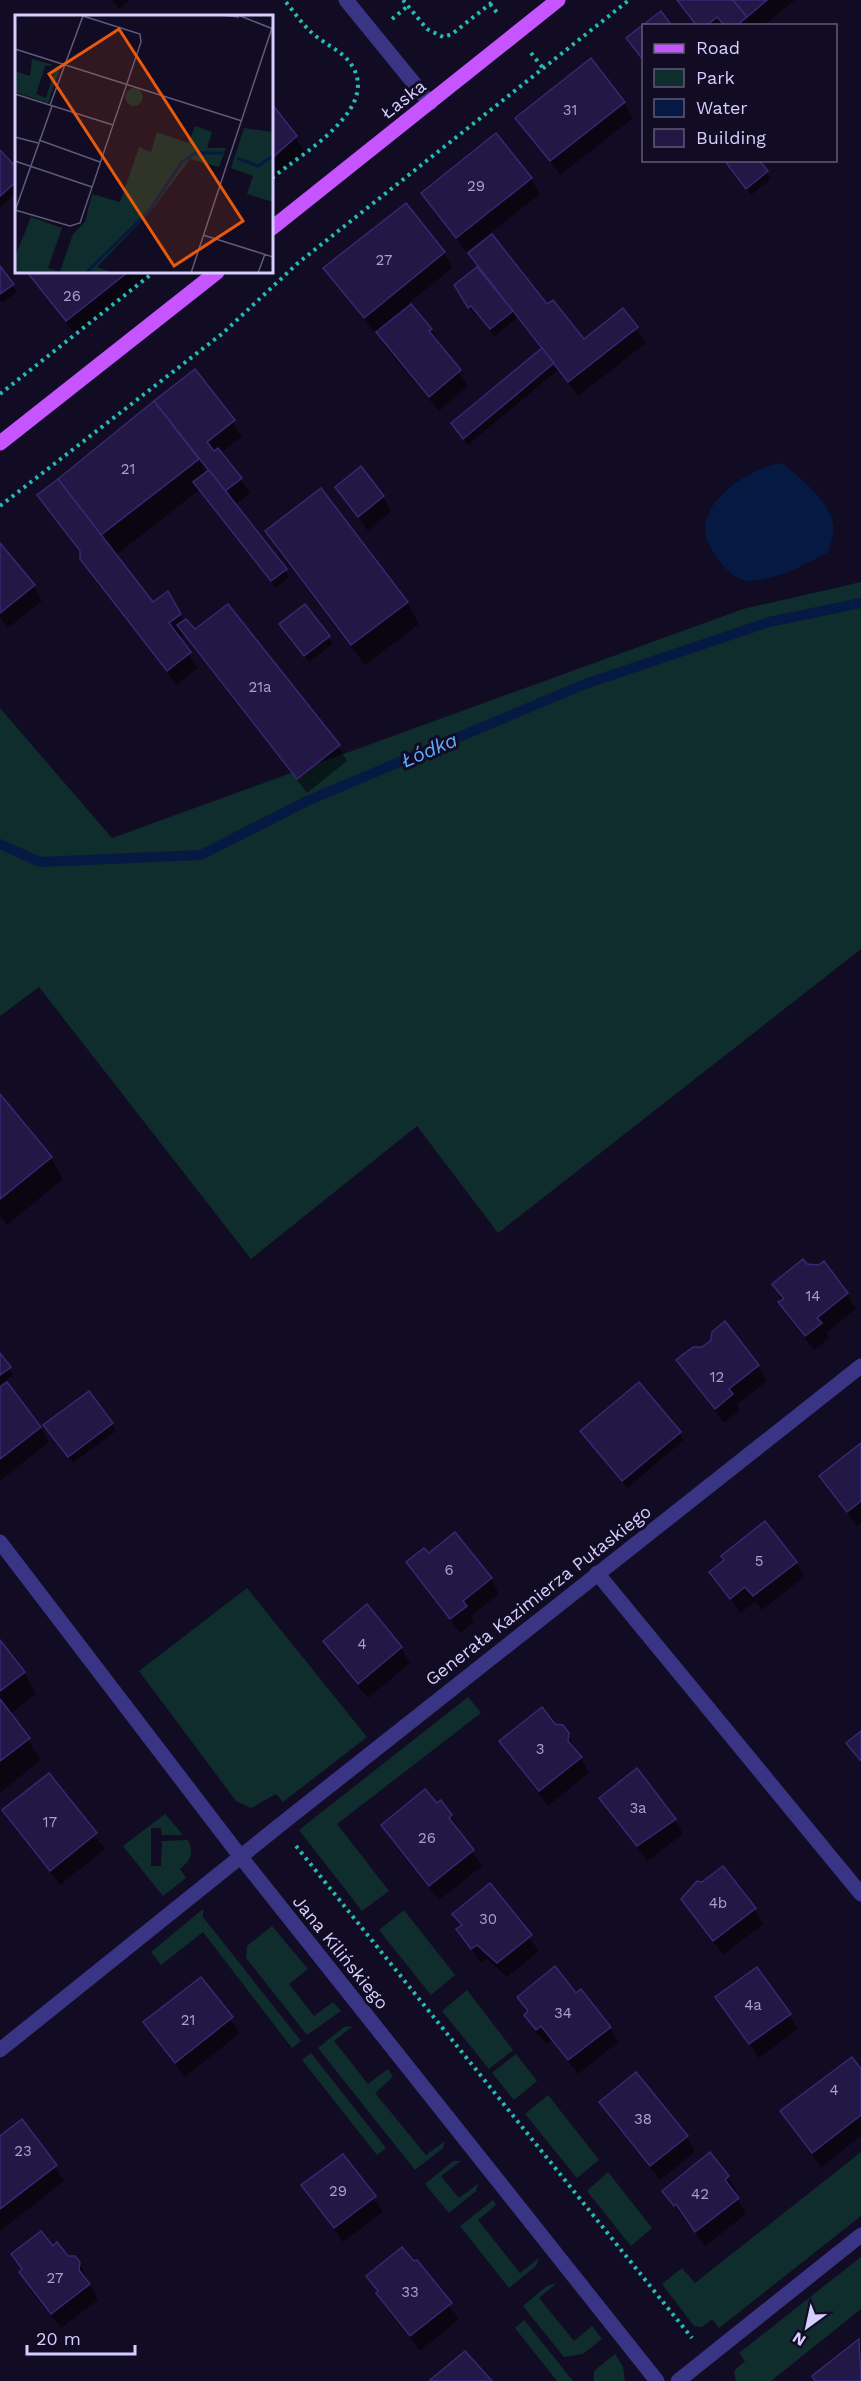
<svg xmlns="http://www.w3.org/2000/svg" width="861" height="2381" font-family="'Work Sans',sans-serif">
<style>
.green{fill:#0f2d2d}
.water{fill:#061942}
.shadow{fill:#0007;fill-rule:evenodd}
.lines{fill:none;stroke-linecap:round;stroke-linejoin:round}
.stream{stroke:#061942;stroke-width:10}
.building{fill:#221745;stroke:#392773;stroke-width:1.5}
.path{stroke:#25bcb8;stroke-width:4;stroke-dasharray:3 4.5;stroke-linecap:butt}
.minor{stroke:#3a3485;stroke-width:15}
.major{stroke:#c655ff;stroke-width:15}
.labels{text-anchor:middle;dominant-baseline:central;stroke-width:6;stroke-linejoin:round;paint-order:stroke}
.number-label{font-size:15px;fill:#a8a0d0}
.street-label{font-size:18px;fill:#d5ceff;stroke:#110c23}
.water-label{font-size:20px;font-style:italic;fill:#5cadff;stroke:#110c23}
.inset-river{fill:none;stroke:#061942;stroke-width:3}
.inset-road{fill:none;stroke:#5f5a7b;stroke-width:1.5}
.view{fill:#e8590c;fill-opacity:0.15;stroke:#e8590c;stroke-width:3}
.inset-edge{fill:none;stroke:#d5ceff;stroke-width:3}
</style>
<rect width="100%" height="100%" fill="#110c23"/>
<g class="green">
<polygon points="861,582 861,949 498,1233 417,1126 251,1259 39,987 0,1016 0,708 112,838 743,609"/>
<polygon points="247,1588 367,1737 283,1802 276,1794 251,1808 236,1801 139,1671"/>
<polygon points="468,1697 481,1713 337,1824 389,1891 362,1911 299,1830"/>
<path d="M 165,1814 L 183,1835 L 162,1835 L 161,1828 L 151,1828 L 151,1866 L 161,1866 L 162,1841 L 188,1840 C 195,1853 190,1861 180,1869 L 186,1878 L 163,1896 L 123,1846 Z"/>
<polygon points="203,1909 203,1917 301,2041 292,2048 203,1932 161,1965 151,1952"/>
<polygon points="404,1910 455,1975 431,1995 379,1930"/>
<polygon points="272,1926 308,1969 289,1984 314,2016 333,2002 341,2011 307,2035 246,1958 247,1946"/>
<polygon points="467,1990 513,2050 489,2069 442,2011"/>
<polygon points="353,2026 334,2041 368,2084 388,2069 393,2077 375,2093 426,2155 445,2141 443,2148 415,2170 318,2048 344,2027"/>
<polygon points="311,2053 386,2148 377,2155 302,2060"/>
<polygon points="516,2054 537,2081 514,2100 492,2073"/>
<polygon points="548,2095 599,2160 577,2178 525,2114"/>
<polygon points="861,2152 861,2216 719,2328 712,2319 702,2327 694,2326 662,2284 682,2268 695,2283"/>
<polygon points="453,2161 461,2161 441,2176 459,2198 478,2184 476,2191 449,2213 425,2184"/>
<polygon points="608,2172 652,2228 631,2246 587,2191"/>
<polygon points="493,2200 496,2205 478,2220 520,2273 539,2258 536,2266 509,2288 460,2226"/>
<polygon points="861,2257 861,2309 771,2381 736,2381 734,2371 745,2361 739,2353"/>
<polygon points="557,2283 539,2298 574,2341 592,2326 602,2339 583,2354 564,2357 523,2306 547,2286"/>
<polygon points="524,2320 573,2381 557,2381 515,2328"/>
<polygon points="615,2354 623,2367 625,2381 594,2381 594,2371"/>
</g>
<path class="water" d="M 782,463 C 800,478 829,500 833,524 C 835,533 831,543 828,552 C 804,565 779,579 751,581 C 739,582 728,572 721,563 C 715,554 705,542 705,530 C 703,498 754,466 782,463 Z"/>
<g class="shadow">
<polygon points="112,0 130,0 119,9"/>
<polygon points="677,0 795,0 763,26 695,26"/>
<polygon points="644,26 644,63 627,39"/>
<polygon points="624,103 633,118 560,175 517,118"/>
<polygon points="272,107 305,152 272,179"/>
<polygon points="0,152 13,166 16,163 16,193 0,207"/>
<polygon points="724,160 757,160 771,179 751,195"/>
<polygon points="531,179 540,194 466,252 423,193"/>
<polygon points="444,252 452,268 409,303 431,329 468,386 439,411 386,348 376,330 374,332 334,283 325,268"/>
<polygon points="470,254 547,306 584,341 623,311 646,343 578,396 558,370 468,445 457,430 542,350 517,318 495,336 476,313 474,314 456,285 478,267"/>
<polygon points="0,269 17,292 2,303 0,301"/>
<polygon points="28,272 155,272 76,335"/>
<path d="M 195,371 L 242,436 L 221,453 L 250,493 L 235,505 L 289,577 L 276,588 L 199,490 L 115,556 L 152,605 L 167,593 L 184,622 L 195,631 L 228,606 L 338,746 L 347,761 L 307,793 L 183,634 L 178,638 L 198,668 L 177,685 L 90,574 L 81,555 L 39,496 ZM 203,465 L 208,472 L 206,475 L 202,466 Z"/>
<polygon points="337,487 383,496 391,511 368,531"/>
<polygon points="267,531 407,602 419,624 365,665 279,553"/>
<polygon points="0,545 33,586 42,601 8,628 0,617"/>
<polygon points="305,606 333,644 309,662 285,632"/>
<polygon points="0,1097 51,1158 63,1179 7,1225 0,1216"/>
<polygon points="774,1284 847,1294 856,1309 826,1333 829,1338 814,1350 789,1318"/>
<polygon points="0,1355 13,1375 0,1385"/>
<polygon points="678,1360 758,1366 767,1381 737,1404 740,1410 724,1423"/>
<polygon points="639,1384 684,1440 627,1488 582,1431"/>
<polygon points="0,1389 40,1427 49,1442 0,1481"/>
<polygon points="112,1423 116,1431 73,1463 45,1426"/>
<polygon points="861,1445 861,1523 857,1526 821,1477"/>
<polygon points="428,1555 491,1579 499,1594 471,1616 474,1622 460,1633 408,1562"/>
<polygon points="796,1562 804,1577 762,1610 755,1602 740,1613 711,1572"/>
<polygon points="366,1606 401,1648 410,1663 368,1698 333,1656 325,1641"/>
<polygon points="0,1642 24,1672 36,1694 10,1714 41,1760 0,1793"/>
<polygon points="555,1725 568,1734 589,1773 548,1806 501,1741"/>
<polygon points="861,1733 861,1764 848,1743"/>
<polygon points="49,1775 105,1849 60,1885 4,1810"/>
<polygon points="601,1798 675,1819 683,1834 647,1861"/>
<polygon points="437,1805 451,1815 460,1830 458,1832 482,1866 439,1900 391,1840 383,1825"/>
<polygon points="697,1883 754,1909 763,1924 723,1955 682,1899"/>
<polygon points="490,1885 539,1951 507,1977 487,1959 481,1963 458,1930 462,1927 454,1914"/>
<polygon points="201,1979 240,2033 185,2077 145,2022"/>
<polygon points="576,1995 610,2027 618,2042 578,2074 551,2040 546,2044 534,2030 519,1997"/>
<polygon points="717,1997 789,2014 798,2029 759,2058"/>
<polygon points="861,2071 861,2136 821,2167 782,2112"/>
<polygon points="636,2074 687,2137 695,2152 660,2180 609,2117 600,2102"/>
<polygon points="0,2138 55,2166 64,2181 0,2231"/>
<polygon points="710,2154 728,2177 737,2192 734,2194 746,2214 705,2246 664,2191"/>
<polygon points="342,2156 383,2212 343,2242 303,2186"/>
<polygon points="52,2248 79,2263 98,2300 61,2328 29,2288 13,2255"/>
<polygon points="416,2262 459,2319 420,2351 386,2308 368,2276"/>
<polygon points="858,2341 861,2344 861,2381 816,2381"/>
</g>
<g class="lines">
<polyline class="stream" points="0,844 40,862 201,855 307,801 585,684 769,622 861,603"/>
</g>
<g class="building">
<polygon points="677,0 733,0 747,17 736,26 725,26 717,17 706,26 697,26"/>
<polygon points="733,0 767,0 747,17"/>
<polygon points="661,11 672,26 644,26 644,61 626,38"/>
<polygon points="591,58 625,102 550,161 515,118"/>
<polygon points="272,104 297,136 272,158"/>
<polygon points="496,133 532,178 456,238 421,193"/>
<polygon points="0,150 13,164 16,161 16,182 0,196"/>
<polygon points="724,160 759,160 768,171 746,189"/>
<polygon points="406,203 445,252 364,318 323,268"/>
<polygon points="492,234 547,304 553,300 584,339 623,308 638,327 568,382 468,253"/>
<polygon points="0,266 14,284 0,294"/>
<polygon points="477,267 513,311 490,329 471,306 468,308 454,285"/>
<polygon points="27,272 128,272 66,321"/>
<polygon points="411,304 432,329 429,331 461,370 429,397 376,332"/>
<polygon points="542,348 554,363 463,439 451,423"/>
<polygon points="195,369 235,420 207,442 214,451 218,448 242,478 225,491 154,401"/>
<polygon points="154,401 199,459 101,535 58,479"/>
<polygon points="361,466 384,496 358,517 335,487"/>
<polygon points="209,470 287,569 271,581 193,482"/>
<polygon points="58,479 153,602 168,591 181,614 169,623 191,652 167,671 80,559 80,551 37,495"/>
<polygon points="321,488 408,602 351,645 265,531"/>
<polygon points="0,543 35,585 0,613"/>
<polygon points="228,604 340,745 297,779 177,625 186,619 195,629"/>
<polygon points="305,604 330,636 304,656 279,624"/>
<polygon points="0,1094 52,1157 0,1199"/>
<polygon points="803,1259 807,1264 819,1265 824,1261 848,1293 817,1318 822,1323 805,1336 778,1302 784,1299 772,1284"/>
<polygon points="725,1321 759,1365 729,1389 733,1394 715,1409 676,1360 693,1347 702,1347 711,1340 712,1332"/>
<polygon points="0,1353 11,1367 0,1375"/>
<polygon points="7,1382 41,1427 0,1459 0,1387"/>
<polygon points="639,1382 681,1432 622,1481 580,1431"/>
<polygon points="89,1391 113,1423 68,1457 43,1425"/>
<polygon points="861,1443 861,1501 847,1512 819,1476"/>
<polygon points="765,1521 797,1562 753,1596 745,1587 730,1599 709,1572 724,1560 721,1556"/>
<polygon points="455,1532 492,1578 463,1601 467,1606 450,1619 406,1562 424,1548 429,1553"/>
<polygon points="367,1604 402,1647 358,1684 323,1641"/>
<polygon points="0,1640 25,1672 0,1691"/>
<polygon points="0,1699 30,1738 0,1761"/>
<polygon points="542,1707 555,1724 563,1725 569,1733 568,1741 582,1757 539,1791 499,1741"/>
<polygon points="861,1731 861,1761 846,1743"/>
<polygon points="637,1768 676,1819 637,1846 599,1798"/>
<polygon points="49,1773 97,1833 50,1871 2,1810"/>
<polygon points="425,1789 437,1803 441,1800 452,1815 449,1818 474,1850 429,1886 381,1825"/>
<polygon points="723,1866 756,1908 713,1941 681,1899 697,1881 702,1882"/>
<polygon points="490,1883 532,1935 497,1963 477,1945 471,1949 456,1929 462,1925 452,1914"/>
<polygon points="555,1966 576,1993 581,1989 611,2027 568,2060 541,2026 536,2030 524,2015 528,2011 517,1997"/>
<polygon points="757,1967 791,2014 749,2044 715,1997"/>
<polygon points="201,1977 233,2017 175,2063 143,2022"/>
<polygon points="852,2057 861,2069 861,2115 812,2153 780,2111"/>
<polygon points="636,2072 688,2136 650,2166 599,2102"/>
<polygon points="22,2119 57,2165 0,2209 0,2136"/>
<polygon points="710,2152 729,2176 725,2180 739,2198 695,2232 676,2204 674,2206 662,2191"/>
<polygon points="343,2154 376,2196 334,2228 301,2185"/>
<polygon points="41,2231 53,2246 57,2242 68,2256 75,2256 80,2262 79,2270 90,2284 51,2314 19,2272 22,2269 11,2254"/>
<polygon points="402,2247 414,2261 417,2260 452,2303 410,2336 376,2293 378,2291 366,2276"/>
<polygon points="859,2339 861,2381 815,2381 812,2376"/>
<polygon points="465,2351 492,2381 430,2381 430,2380"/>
</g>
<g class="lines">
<g class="path">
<polyline points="403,0 427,29 443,37 452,34 495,0"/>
<polyline points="490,4 499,15"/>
<polyline points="392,19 408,6"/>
<polyline points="531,53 543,68"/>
<path d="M 272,178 C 302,153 391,104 345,57 C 334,47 318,40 308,29 C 299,20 292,9 284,0"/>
<polyline points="0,394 154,272"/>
<polyline points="0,506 223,333 298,263 629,0"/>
<polyline points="296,1846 692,2338"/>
</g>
<g class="minor">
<polyline points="346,0 430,103"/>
<polyline points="0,1542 240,1856 657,2381"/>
<polyline points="597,1573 861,1894"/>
<polyline points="0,2050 280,1825 861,1366"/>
<polyline points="678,2381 861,2235"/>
</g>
<g class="major">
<polyline points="272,228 558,0"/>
<polyline points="0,443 217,272"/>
</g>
</g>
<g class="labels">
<g class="number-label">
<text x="570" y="110">31</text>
<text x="476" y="186">29</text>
<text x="384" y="260">27</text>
<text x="72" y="296">26</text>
<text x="128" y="469">21</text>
<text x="260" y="687">21a</text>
<text x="813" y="1296">14</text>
<text x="717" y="1377">12</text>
<text x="759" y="1561">5</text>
<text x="449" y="1570">6</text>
<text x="362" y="1644">4</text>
<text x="540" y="1749">3</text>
<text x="638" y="1808">3a</text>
<text x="50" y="1822">17</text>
<text x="427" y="1838">26</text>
<text x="718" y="1903">4b</text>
<text x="488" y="1919">30</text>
<text x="753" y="2005">4a</text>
<text x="563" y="2013">34</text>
<text x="188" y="2020">21</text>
<text x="834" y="2090">4</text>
<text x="643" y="2119">38</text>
<text x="23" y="2151">23</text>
<text x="338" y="2191">29</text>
<text x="700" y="2194">42</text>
<text x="55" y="2278">27</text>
<text x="410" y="2292">33</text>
</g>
<g class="street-label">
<text transform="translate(403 99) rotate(-38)">Łaska</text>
<text transform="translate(538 1595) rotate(-38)">Generała Kazimierza Pułaskiego</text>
<text transform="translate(341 1952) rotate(51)">Jana Kilińskiego</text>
</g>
<g class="water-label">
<text transform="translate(429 750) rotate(-23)">Łódka</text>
</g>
</g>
<g transform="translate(15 15)">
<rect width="258" height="258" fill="#110c23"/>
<path d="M 17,44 L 39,50 L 30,51 L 21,79 L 31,83 L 41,51 L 45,53 L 33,88 L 0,77 L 0,56 L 15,61 ZM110 82a9 9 0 1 1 18 0a9 9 0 1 1-18 0ZM 180,111 L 197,117 L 192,133 L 211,133 L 204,152 L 175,144 L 137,195 L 82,252 L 99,258 L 0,258 L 0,242 L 16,202 L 47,213 L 33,253 L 45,257 L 58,219 L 70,207 L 77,179 L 105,187 L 124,132 L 136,137 L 142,117 L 173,128 ZM 229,113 L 258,117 L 258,187 L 232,179 L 238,161 L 216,153 Z" fill="#0f2d2d"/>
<path class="inset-river" d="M 222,143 L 243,151 L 258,141M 71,258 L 134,196 L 167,147 L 180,138 L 208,138"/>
<path class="inset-road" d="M 206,0 L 224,2M 223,0 L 258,14M 0,34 L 227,106M 0,79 L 98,110M 0,122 L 23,128M 24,125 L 85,147M 0,146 L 77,172M 0,195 L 55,211 L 65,208 L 126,27 L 125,19 L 68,1 L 35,90M 0,196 L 37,91M 188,220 L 258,242M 176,258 L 258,10M 243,258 L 250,239"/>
<path class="view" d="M 104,14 L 228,206 L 159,251 L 34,59 Z"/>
<rect width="258" height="258" class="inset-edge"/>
</g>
<rect x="642" y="24" width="195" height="138" fill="#110c23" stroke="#5f5a7b" stroke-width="1.5"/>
<rect x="654" y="44" width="30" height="9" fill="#c655ff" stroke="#5f5a7b" stroke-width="1.5"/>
<text x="696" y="54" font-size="18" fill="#d5ceff">Road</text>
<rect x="654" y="69" width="30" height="18" fill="#0f2d2d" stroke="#5f5a7b" stroke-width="1.5"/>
<text x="696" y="84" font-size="18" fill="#d5ceff">Park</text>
<rect x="654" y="99" width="30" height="18" fill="#061942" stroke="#5f5a7b" stroke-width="1.5"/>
<text x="696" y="114" font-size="18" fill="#d5ceff">Water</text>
<rect x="654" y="129" width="30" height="18" fill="#221745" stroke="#5f5a7b" stroke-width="1.5"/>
<text x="696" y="144" font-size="18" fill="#d5ceff">Building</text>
<g transform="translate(807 2327) rotate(213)" stroke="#110c23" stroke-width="4.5" paint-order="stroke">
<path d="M0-4.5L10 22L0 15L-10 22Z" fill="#d5ceff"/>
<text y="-9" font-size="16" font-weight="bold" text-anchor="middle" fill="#d5ceff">N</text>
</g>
<path d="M27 2345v9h108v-9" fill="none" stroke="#d5ceff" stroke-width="3"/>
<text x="36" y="2345" font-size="18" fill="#d5ceff" stroke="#110c23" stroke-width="4.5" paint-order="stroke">20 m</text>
</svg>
